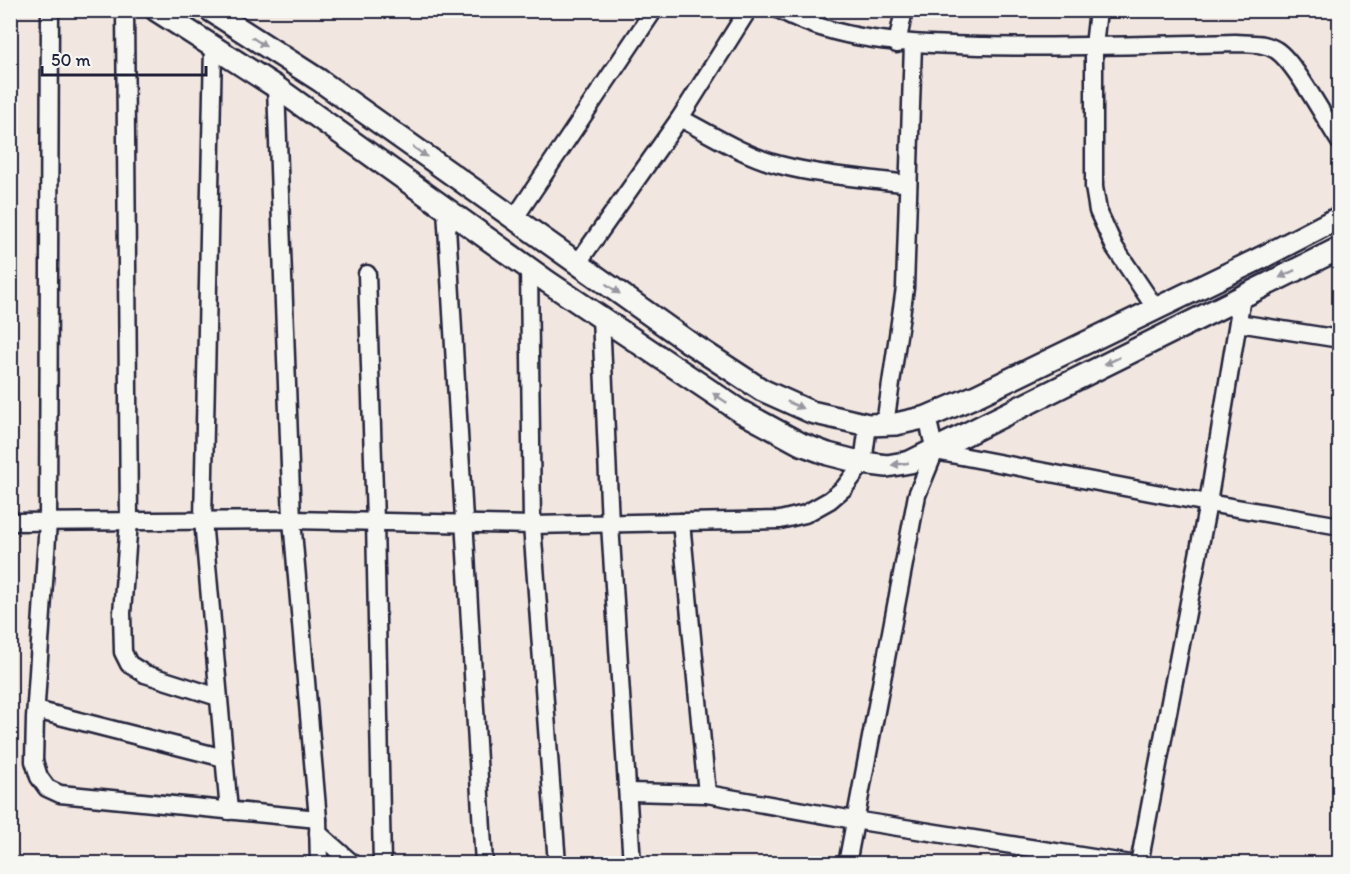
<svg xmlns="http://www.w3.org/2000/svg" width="1350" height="874" font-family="Itim,sans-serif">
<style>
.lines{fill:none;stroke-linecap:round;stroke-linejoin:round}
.minor-casing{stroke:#22223b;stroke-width:21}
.tertiary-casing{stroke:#22223b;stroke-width:26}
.minor{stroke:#f6f6f2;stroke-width:16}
.tertiary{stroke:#f6f6f2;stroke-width:21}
.oneway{fill:#9797a0}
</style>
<rect width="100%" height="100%" fill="#f2e7e0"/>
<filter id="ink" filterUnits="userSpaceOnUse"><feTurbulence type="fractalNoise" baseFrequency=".0167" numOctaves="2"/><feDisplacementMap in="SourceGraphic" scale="12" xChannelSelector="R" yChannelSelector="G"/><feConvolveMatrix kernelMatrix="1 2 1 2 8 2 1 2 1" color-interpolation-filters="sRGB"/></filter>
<g filter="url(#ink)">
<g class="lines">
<defs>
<g id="minor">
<polyline points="50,10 48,522 35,718 34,761 39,777 47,788 60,794 318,819"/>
<polyline points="125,10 129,521 122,613 123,652 129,664 145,674 218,697"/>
<path d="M 780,10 C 843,44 916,44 985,46 C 1068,48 1151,45 1235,43 C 1248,44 1264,42 1276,50 C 1295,62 1326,121 1340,142"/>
<polyline points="1098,10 1094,46 1094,187 1098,211 1115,248 1156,309"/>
<polyline points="897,44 904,10"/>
<polyline points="213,47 203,520 229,811"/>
<polyline points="276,87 292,520 318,819 319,864"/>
<path d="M 680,118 C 712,135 745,156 780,165 C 822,176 866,178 908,184"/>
<polyline points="446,209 484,864"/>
<polyline points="514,219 654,10"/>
<polyline points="577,264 680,118 748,10"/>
<polyline points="529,268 532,525 557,864"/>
<polyline points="367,274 375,521 382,864"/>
<polyline points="601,317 610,524 632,864"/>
<polyline points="1238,323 1340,339"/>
<polyline points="885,424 905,288 913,44"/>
<polyline points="935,451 1208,503 1340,526"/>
<polyline points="10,522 292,520 532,525 780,520 805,514 830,500 844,488 863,463 868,425"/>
<polyline points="681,522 707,794"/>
<polyline points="36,710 224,758"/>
<polyline points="629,792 707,794 854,820 1131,864"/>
<polyline points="318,833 353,864"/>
<polyline points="847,864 917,495 935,451 927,417"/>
<polyline points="1139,864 1208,503 1242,297"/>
</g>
<g id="tertiary">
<polyline points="156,10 276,87 548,282 740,411 801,444 828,454 863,463 887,466 910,462 1340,248"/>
<polyline points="210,10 319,80 687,341 762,390 811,412 868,425 896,424 927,417 976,396 1265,256 1340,217"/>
</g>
</defs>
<use href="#minor" class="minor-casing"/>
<use href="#tertiary" class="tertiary-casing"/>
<use href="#minor" class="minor"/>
<use href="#tertiary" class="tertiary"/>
</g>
<defs><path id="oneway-solid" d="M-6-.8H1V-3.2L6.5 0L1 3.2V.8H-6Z" transform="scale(1.5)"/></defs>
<g class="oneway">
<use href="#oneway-solid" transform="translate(259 42) rotate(33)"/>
<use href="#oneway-solid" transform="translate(420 152) rotate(35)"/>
<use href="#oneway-solid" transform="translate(1287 274) rotate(154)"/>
<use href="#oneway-solid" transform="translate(613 289) rotate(35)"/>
<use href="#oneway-solid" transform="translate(1112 361) rotate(154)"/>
<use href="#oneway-solid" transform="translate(720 398) rotate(-146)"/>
<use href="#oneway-solid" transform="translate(795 405) rotate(24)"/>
<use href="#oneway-solid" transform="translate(900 464) rotate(172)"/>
</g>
</g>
<rect width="1350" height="874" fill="none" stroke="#f6f6f2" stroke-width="36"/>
<rect x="18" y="18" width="1314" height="838" fill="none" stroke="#22223b" stroke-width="2" filter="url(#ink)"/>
<path d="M42 66v9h164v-9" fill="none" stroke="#22223b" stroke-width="3"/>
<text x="51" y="66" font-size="18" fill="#22223b" stroke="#f6f6f2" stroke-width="4.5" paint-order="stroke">50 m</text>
</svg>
